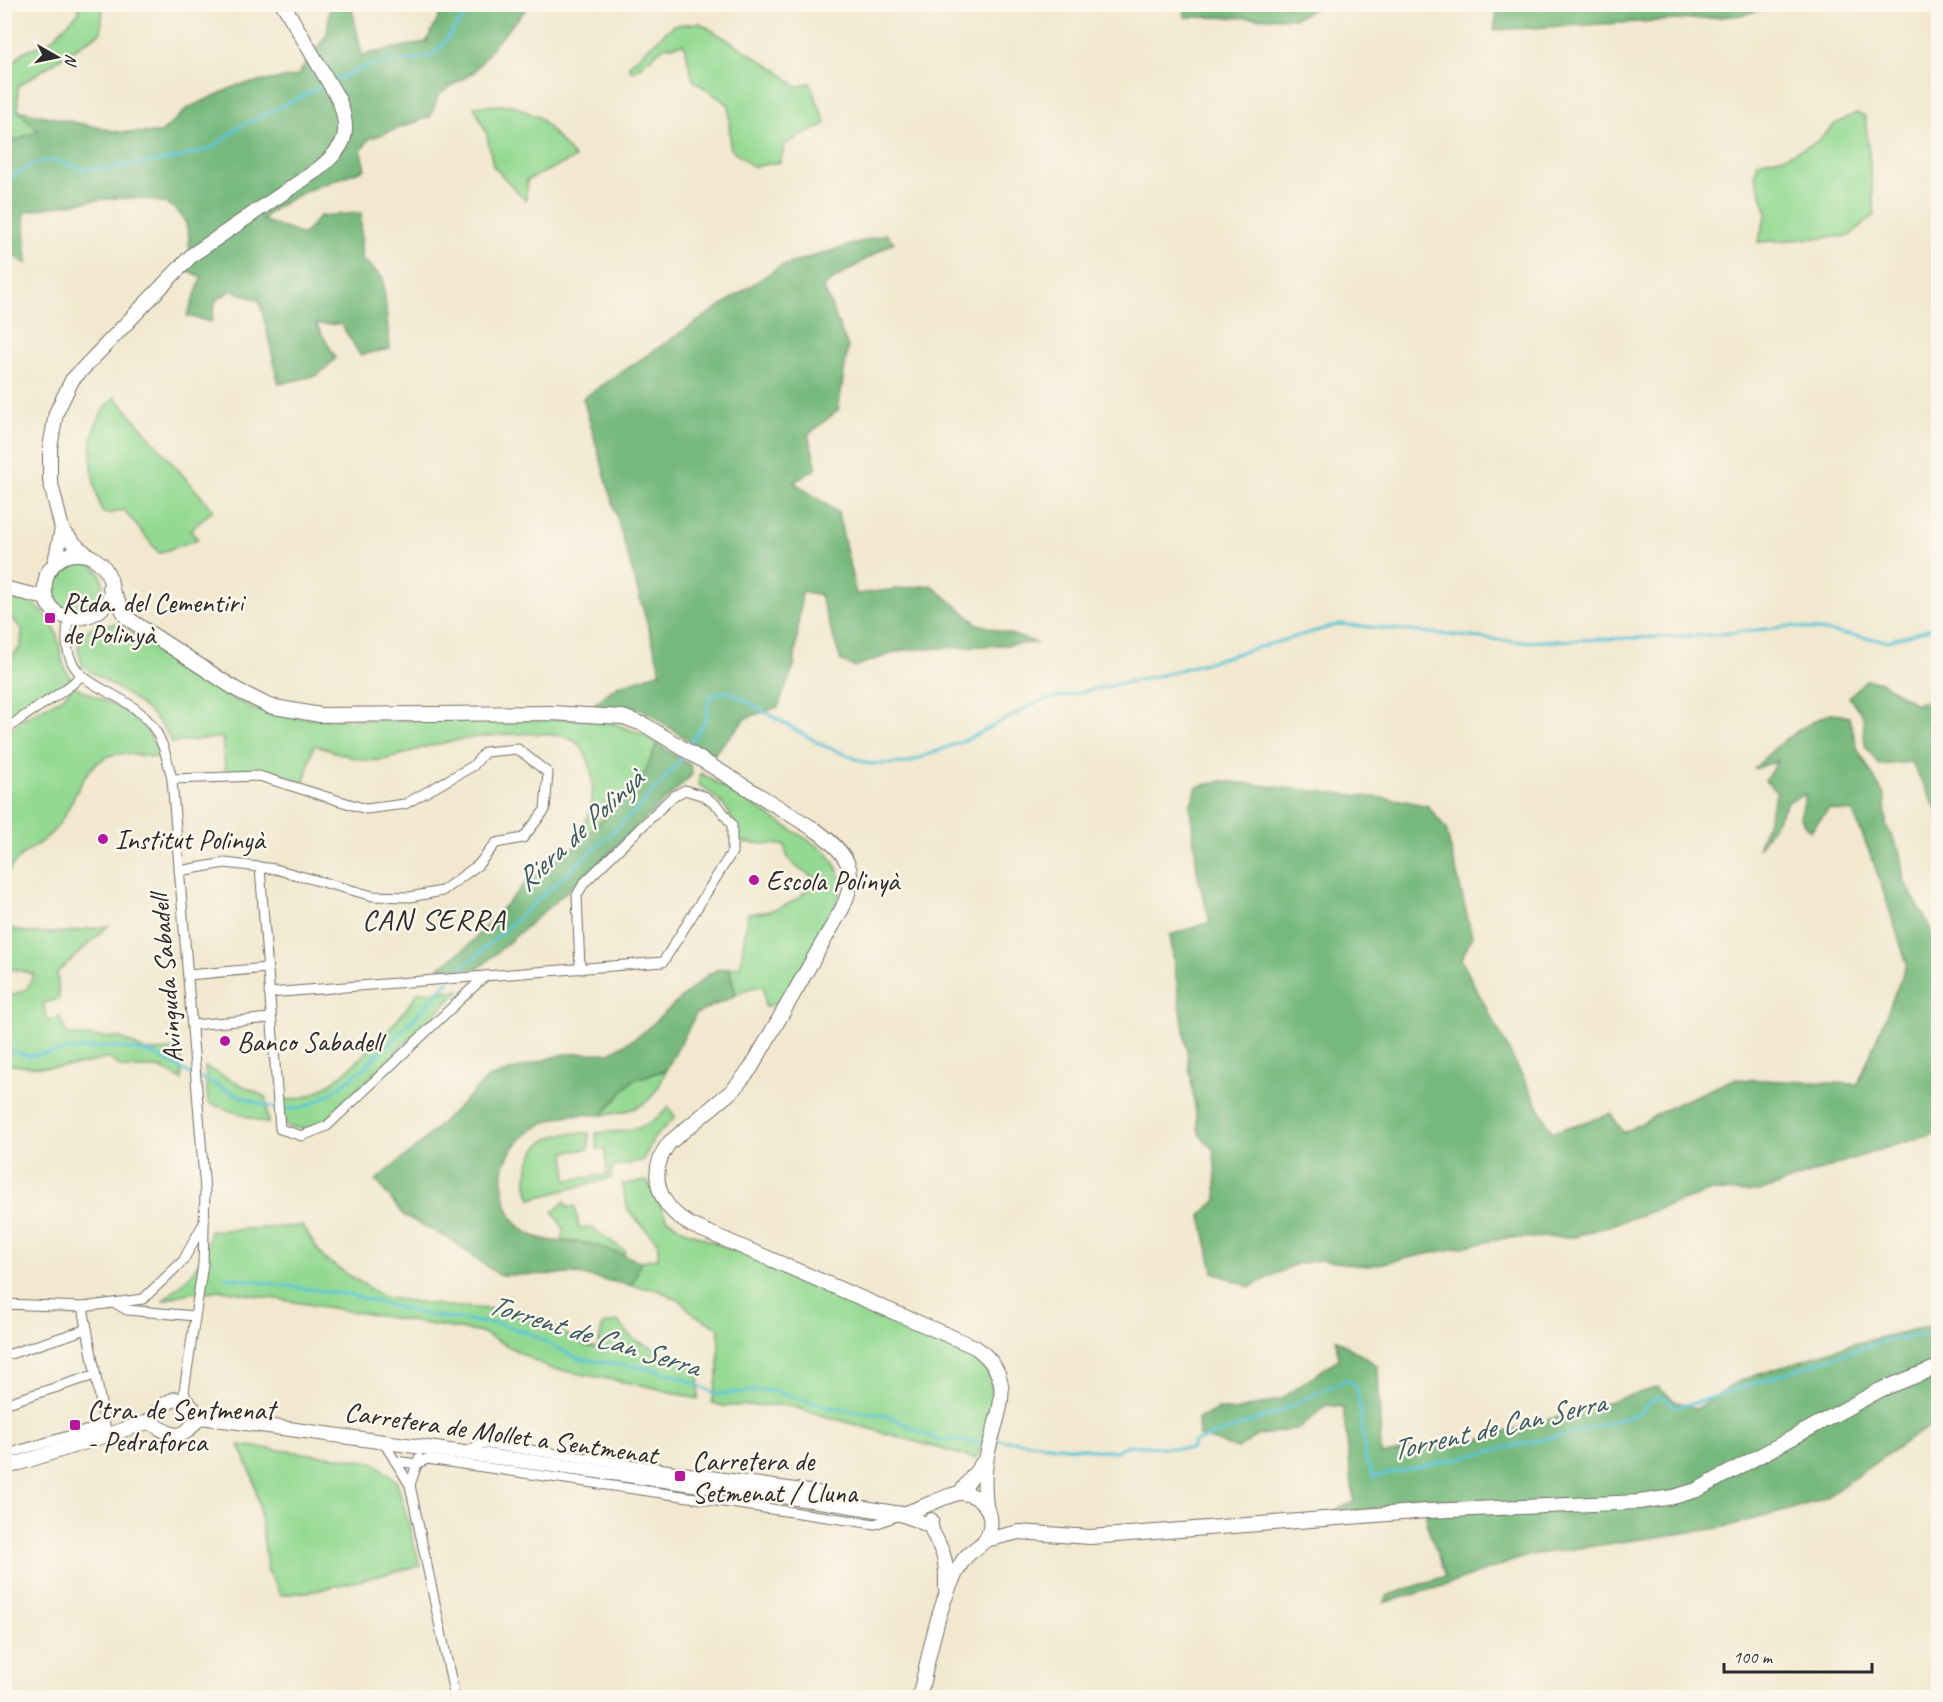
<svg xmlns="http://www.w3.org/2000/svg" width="1943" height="1702" font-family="Caveat,sans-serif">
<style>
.green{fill:#94d993;stroke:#60825f;stroke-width:1.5}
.forest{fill:#77b97d;stroke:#517254;stroke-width:1.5}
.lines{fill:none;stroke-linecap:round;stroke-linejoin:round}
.stream{stroke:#5bc5d7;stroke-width:3}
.street-casing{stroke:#716d64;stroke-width:11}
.secondary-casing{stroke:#716d64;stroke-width:16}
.street{stroke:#fff;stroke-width:9}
.secondary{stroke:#fff;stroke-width:14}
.poi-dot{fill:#b5179e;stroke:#fbf7ec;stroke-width:2}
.labels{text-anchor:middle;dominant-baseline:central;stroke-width:5;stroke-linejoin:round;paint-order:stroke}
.poi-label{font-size:28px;fill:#2b2b2b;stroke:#fbf7ec;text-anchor:start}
.street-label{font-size:28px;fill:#2b2b2b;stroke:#fbf7ec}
.water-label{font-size:30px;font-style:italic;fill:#39595f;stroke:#fbf7ec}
.neighbourhood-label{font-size:30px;letter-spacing:1.5px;fill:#2b2b2b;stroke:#fbf7ec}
</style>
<rect width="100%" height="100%" fill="#fbf7ec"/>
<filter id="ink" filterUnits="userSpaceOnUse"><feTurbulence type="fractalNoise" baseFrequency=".0167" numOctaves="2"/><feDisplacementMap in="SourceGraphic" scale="12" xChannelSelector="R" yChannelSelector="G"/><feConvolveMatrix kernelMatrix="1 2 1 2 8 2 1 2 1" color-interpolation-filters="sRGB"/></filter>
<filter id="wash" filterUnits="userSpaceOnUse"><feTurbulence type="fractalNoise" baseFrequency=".008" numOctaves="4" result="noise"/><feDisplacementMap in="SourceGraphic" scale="24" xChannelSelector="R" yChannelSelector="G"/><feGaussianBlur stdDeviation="1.35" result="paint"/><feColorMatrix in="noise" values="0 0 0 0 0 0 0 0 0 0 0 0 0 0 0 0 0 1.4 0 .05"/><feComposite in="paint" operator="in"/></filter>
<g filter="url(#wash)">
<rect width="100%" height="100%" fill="#f2e8cf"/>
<g class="green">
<polygon points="76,5 125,5 103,5 101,32 18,86 18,110 39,131 5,145 5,72 23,52 49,42 80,11"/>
<polygon points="700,23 777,70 797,87 810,83 826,124 785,144 780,162 753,167 730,148 729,105 693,80 684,44 664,47 633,72 628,66 674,25"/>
<polygon points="512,105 540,118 575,158 527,180 526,201 493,166 487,135 474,106"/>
<polygon points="1856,113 1865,116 1875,215 1849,236 1758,242 1767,213 1755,175 1758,162 1786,156 1817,142 1835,124"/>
<path d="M 115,397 L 213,510 L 190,531 L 198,539 L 159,553 L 124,510 L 107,514 L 102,512 C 90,474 81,427 115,397 Z"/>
<circle cx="77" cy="586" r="26"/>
<path d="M 23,596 C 38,606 51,617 57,635 C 63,654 59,663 72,680 C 51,698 25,707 5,726 L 5,665 L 21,646 L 22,630 L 5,610 L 4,597 Z"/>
<path d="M 96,624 L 118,624 L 218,691 L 254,709 L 288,717 L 342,720 L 574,719 L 613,723 L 641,734 L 657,744 L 641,782 L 577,845 C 576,833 583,827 588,816 C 594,802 594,777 589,762 C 585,751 578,740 565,737 C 529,728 465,738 429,746 C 413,750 397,758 381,760 C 357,763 336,751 314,745 L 304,782 L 262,771 L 226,773 L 222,737 L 172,743 C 157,707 113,687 83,666 L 78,650 L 80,636 Z"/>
<path d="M 74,686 L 125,711 L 145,728 L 162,758 C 148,757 130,752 116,754 C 81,761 76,804 56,828 C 40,848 16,851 5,879 L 5,737 L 22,719 L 61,699 Z"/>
<path d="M 701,773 L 827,852 C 832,861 841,871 841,882 C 841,910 795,976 780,1002 L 765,1007 L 764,986 L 750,988 L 736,995 L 729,968 L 740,967 L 748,913 C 773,914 805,901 814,878 C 799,869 786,864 785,845 L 739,842 C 732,809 725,804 698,784 Z"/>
<path d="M 108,926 L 57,973 L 59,999 L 43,1003 L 48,1021 L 60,1017 L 67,1035 L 121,1038 L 146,1051 L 180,1050 L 182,1080 L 160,1068 L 123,1068 L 108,1058 C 69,1069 45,1069 5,1064 L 5,998 L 27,989 L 34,974 L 5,967 L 5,927 C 39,939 73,931 108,926 Z"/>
<path d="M 460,990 L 322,1124 L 305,1129 L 288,1127 L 284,1118 L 282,1101 C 290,1099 298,1099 305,1097 C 340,1086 399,1022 418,992 Z"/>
<polygon points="205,1067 266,1097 268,1124 208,1103"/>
<path d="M 666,1070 C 653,1106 639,1110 602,1115 L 633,1080 Z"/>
<path d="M 669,1107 L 675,1117 L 654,1138 L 643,1160 L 612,1168 L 611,1178 L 531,1199 C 521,1173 530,1141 560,1135 C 569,1133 580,1133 589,1133 L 589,1149 L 565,1152 L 567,1180 L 607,1175 L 605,1149 L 597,1149 L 596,1133 C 628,1131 645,1132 669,1107 Z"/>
<path d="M 647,1181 L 667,1219 L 684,1230 C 728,1249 971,1343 987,1370 C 1001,1396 985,1434 977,1459 L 786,1405 L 723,1406 L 712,1403 L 719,1368 L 719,1328 L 693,1314 L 681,1301 L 658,1290 L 632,1286 L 641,1261 L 658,1258 L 658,1243 L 628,1210 L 622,1184 Z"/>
<path d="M 565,1201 L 568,1208 L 575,1206 L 579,1228 L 591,1227 L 625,1251 L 624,1256 C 604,1249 582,1238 561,1242 L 564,1229 L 553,1212 Z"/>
<path d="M 302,1226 L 324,1259 L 383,1297 L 445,1306 L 491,1309 L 548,1324 L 585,1346 L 597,1348 L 603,1325 L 618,1321 L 633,1339 L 700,1370 L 698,1399 L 651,1387 L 549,1368 L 483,1333 L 222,1290 L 183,1294 L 162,1301 C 187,1281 205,1264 210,1231 Z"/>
<polygon points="239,1445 374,1462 397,1482 420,1566 315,1591 281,1595 268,1572 258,1500 253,1477"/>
</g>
<g class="forest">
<path d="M 330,5 L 351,5 L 362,55 L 426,42 L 439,17 L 440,5 L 530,5 L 494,45 L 474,72 L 439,94 L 430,117 L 369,139 L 361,151 L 365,169 C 332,182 286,194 262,220 L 303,235 L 320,216 L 361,213 L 361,258 L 383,278 L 390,349 L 360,355 L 341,324 L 316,324 L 336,358 L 318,375 L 279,384 L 260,301 L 232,290 L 216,300 L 211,322 L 187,316 L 202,277 L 189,271 C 189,252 193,228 179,213 C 152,183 60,206 24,212 L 27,264 L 8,253 L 5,254 L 5,145 L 38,131 L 18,110 L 119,132 L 161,133 L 188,108 L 238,85 L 297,76 L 327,34 Z"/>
<polygon points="1184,5 1184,4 1323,5 1295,18 1185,17"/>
<polygon points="1489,5 1781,5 1741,15 1711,18 1494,30 1497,14"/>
<polygon points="886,234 894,242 823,286 848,347 838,410 808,435 817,468 794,482 838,513 856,594 931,585 978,624 1038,643 902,650 854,667 841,661 820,595 802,591 794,666 778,707 746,718 712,756 642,709 593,705 617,686 661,672 583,398 779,267"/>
<polygon points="1866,680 1879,681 1914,703 1938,701 1938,812 1911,762 1879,765 1865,745 1863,716 1849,697"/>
<path d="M 1831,713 L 1849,717 L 1858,750 L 1885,797 L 1886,825 L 1900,853 L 1904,881 L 1929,925 L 1938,953 L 1938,1133 L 1875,1151 L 1758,1192 L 1712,1191 L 1575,1237 L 1506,1238 L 1368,1266 L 1319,1260 L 1296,1264 L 1249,1287 L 1213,1272 L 1201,1215 L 1217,1200 L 1214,1150 L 1199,1134 L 1170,935 L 1210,922 L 1198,877 L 1190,806 L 1197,787 L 1221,781 L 1400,800 L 1428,806 L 1446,829 L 1472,936 L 1461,960 L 1552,1132 L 1611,1114 L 1624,1133 L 1674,1105 L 1734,1079 L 1858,1084 L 1907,964 L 1875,866 L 1853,812 L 1829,809 L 1810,831 L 1800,817 L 1806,794 L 1789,801 L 1758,849 L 1777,791 L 1765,781 L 1778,760 L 1754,769 C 1776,744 1801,726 1831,713 Z"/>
<polygon points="657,744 690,765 692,775 583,877 478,969 438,968 468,946 532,876 577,845 641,782"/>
<path d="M 729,968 L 736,995 L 696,1014 L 666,1070 L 633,1080 L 602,1115 C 589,1115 573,1113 561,1117 C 528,1126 498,1152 503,1188 C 505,1202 509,1216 519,1226 C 540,1246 567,1240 593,1245 C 609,1249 625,1256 641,1261 L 632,1286 L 577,1274 L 499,1275 L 448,1238 L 404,1216 L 376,1180 L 419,1145 L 488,1078 L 563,1054 L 610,1053 L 640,1035 L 706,976 L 718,969 Z"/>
<polygon points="1938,1324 1938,1423 1915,1435 1825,1498 1789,1510 1720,1528 1530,1555 1446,1585 1384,1603 1386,1596 1445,1576 1429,1531 1424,1504 1329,1513 1354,1502 1343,1407 1326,1405 1300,1428 1256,1436 1238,1449 1199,1436 1198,1419 1218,1409 1235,1411 1281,1399 1338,1359 1336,1339 1378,1366 1381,1455 1415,1448 1461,1445 1658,1387 1675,1401 1696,1409 1739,1381 1845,1346"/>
</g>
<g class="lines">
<g class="stream">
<polyline points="333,81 370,65 413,60 432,55 441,47 473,4"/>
<polyline points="4,182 31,165 44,161 57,161 83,169 104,169 178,158 212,148 239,127 325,85"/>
<polyline points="690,743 705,722 710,696 729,691 822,745 869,764 907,763 968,739 1040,701 1166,674 1340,624 1521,642 1714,635 1791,626 1888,641 1938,626"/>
<polyline points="454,976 640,807 681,759"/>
<polyline points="4,1048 28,1056 76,1049 111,1047 136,1050 154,1054 192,1075"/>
<path d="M 198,1077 C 227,1088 258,1109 290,1109 C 335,1110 418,1013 449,981"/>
<polyline points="225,1277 351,1295 427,1315 504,1325 528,1333 579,1359 652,1369 680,1377 717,1394 770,1390 828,1407 888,1416 938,1440 981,1442"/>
<polyline points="999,1440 1115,1452 1126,1445 1191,1449 1194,1442 1276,1413 1347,1379 1357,1387 1366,1461 1374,1477 1572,1433 1638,1414 1655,1398 1666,1398 1674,1406 1692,1404 1886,1340 1938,1333"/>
</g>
</g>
</g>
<g filter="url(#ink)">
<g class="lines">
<defs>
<g id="street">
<path d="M 69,618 C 54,691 116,681 150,723 C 163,739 167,759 172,779 L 205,1191 L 203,1264 L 184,1391 L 187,1402"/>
<path d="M 4,732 C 28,709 57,700 81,676"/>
<polyline points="172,779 259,776 366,809 405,804 473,766 485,752 518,749 548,773 545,810 523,838 496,843 478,865 442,891 410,897 373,896 275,869 225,863 179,871"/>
<polyline points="260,867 280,1129 302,1136 327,1126 485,976"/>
<polyline points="188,975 267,968"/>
<polyline points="269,993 663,962 732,852 732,825 719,807 704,796 685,790 672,797 584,883 577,895 580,969"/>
<polyline points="192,1025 271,1018"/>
<polyline points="115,1303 127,1310 195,1316"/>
<polyline points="4,1304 83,1307 143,1299 183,1261 202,1226"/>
<polyline points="83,1307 107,1436"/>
<polyline points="4,1356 87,1329"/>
<polyline points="4,1404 95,1375"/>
<polyline points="384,1443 410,1485 455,1698"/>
<polyline points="466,1453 481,1443 820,1491 833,1503"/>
<polyline points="4,1455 105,1425"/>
<polyline points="395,1461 417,1464 427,1459 875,1524 899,1515"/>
<polyline points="410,1485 419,1458"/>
</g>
<g id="secondary">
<path d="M 62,529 C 68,537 75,546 84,552 C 91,558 100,560 105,569 C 138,622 28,643 47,574 C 56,558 68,551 86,555"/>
<path d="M 55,562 L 62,529 L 50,480 L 50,448 L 56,413 L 72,380 L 192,255 L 317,170 C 345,147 352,135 339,100 L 283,4"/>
<path d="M 110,587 L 127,618 L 237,690 L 269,706 L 320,715 L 550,713 L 623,717 L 645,725 L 817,831 C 848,854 860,871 842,909 L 751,1068 L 733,1090 L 669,1143 C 646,1174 659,1207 691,1225 L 975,1347 C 1020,1379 996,1413 987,1456 C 984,1472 984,1490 986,1506"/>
<polyline points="4,588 46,598"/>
<path d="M 148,1422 C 160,1426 174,1442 187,1431 C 193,1426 195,1421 201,1417"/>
<path d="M 4,1468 L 148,1422 C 158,1413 163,1402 176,1399 L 187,1402 L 201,1417 L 833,1503 L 901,1514 L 931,1526"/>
<polyline points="960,1493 984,1461"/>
<path d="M 902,1514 C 919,1510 952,1492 962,1493 C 981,1495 993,1510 990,1528 C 988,1546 970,1548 962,1562 C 938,1601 930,1653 919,1698"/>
<path d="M 931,1520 C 930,1532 936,1537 940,1547 C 947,1560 946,1575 946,1590"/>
<polyline points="986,1540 1019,1532 1090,1537 1427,1511 1639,1502 1673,1497 1697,1490 1880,1390 1938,1367"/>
</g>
</defs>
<use href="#street" class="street-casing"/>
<use href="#secondary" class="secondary-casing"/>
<use href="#street" class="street"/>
<use href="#secondary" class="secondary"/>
</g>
</g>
<g class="poi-dot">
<rect x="44" y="612" width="12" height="12" rx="3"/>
<circle cx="103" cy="839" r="6"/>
<circle cx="754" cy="880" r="6"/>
<circle cx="225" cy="1041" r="6"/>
<rect x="69" y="1419" width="12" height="12" rx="3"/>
<rect x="674" y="1470" width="12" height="12" rx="3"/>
</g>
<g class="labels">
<g class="poi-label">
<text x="62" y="602">Rtda. del Cementiri<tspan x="62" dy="32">de Polinyà</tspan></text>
<text x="115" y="839">Institut Polinyà</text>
<text x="766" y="880">Escola Polinyà</text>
<text x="237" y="1041">Banco Sabadell</text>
<text x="87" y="1409">Ctra. de Sentmenat<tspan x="87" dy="32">- Pedraforca</tspan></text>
<text x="692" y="1460">Carretera de<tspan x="692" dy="32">Setmenat / Lluna</tspan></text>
</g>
<g class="street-label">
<text transform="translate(166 979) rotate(-95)">Avinguda Sabadell</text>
<text transform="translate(501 1433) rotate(8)">Carretera de Mollet a Sentmenat</text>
</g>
<g class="water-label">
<text transform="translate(579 830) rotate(-43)">Riera de Polinyà</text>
<text transform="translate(594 1335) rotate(17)">Torrent de Can Serra</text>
<text transform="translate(1498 1426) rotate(-13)">Torrent de Can Serra</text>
</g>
<g class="neighbourhood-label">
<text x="434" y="919">CAN SERRA</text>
</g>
</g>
<rect width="1943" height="1702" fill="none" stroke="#fbf7ec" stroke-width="24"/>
<g transform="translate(57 57) rotate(99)" stroke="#fbf7ec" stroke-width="4.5" paint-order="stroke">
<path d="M0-4.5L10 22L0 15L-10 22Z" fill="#2b2b2b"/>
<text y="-9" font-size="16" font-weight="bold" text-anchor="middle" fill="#2b2b2b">N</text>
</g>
<path d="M1724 1663v9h148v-9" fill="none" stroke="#2b2b2b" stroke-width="3"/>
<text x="1733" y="1663" font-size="18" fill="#2b2b2b" stroke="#fbf7ec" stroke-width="4.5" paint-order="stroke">100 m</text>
</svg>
